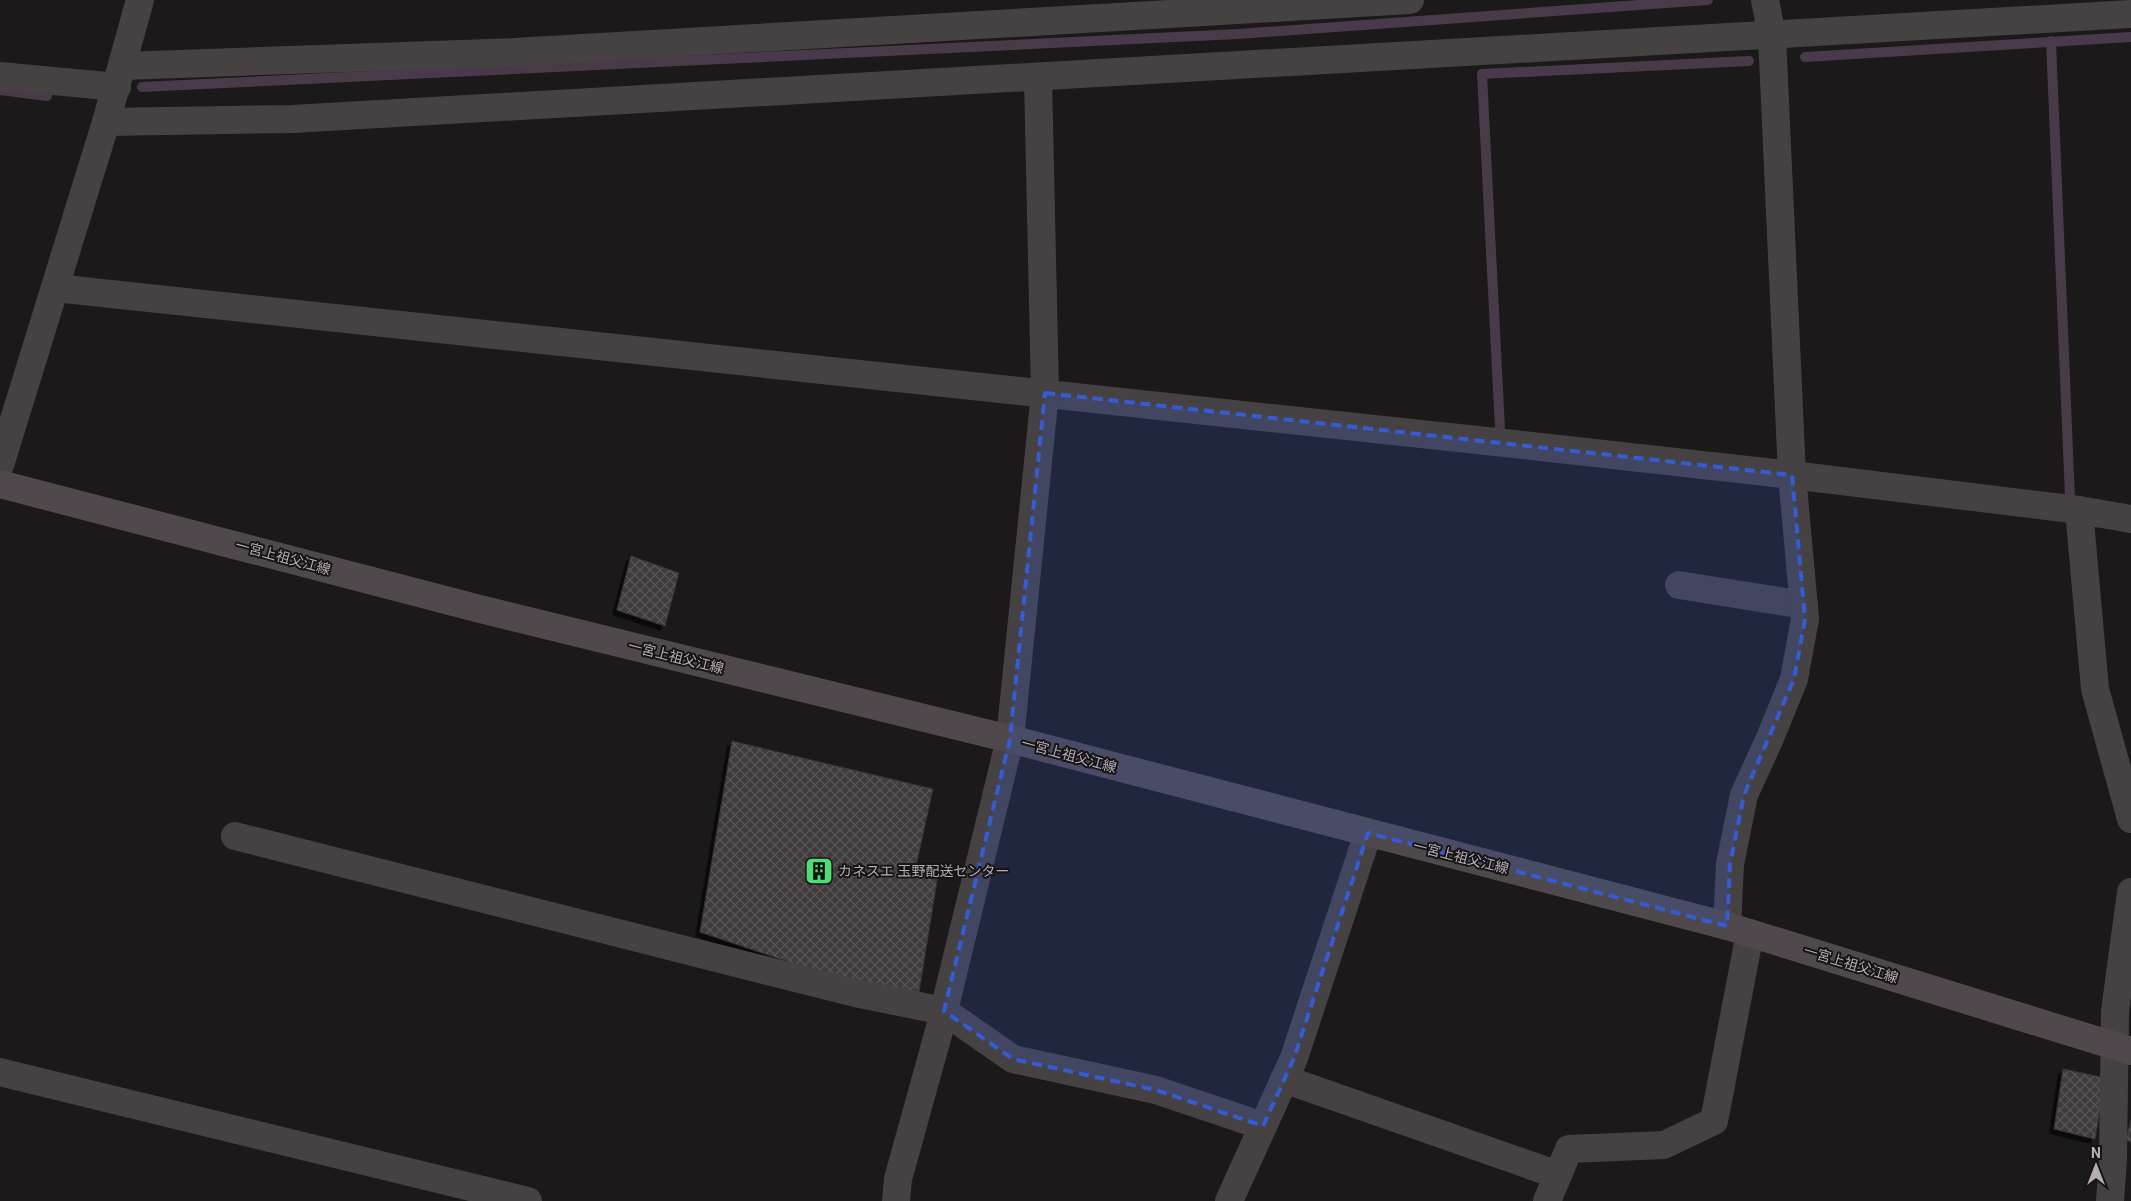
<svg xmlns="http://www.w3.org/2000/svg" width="2131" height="1201" font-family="Roboto,'Noto Sans JP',sans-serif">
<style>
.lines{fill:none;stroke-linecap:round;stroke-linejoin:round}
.stream{stroke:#483a48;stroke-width:10}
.building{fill:url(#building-cross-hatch);stroke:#373335;filter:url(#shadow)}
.minor{stroke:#464244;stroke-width:28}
.tertiary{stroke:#464244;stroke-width:28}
.secondary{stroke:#4f494d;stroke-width:28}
.marked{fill:#345cd3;fill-opacity:0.2;stroke:#345cd3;stroke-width:4;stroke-dasharray:10 6;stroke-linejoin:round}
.labels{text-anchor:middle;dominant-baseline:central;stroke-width:4;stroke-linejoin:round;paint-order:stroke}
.street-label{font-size:14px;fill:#b9adb5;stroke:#161415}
.poi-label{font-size:14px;fill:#b9adb5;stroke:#161415;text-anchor:start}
</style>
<defs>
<pattern id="building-cross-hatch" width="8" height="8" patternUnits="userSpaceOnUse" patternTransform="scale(1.25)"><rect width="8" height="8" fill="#403b3d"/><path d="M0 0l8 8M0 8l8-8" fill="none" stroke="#5a5557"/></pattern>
<filter id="shadow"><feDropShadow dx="-4.5" dy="4.5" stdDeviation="0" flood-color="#0009"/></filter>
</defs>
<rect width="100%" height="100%" fill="#1b191a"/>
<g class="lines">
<g class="stream">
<polyline points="2051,41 2070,498"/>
<polyline points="1805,57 2131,37"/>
<polyline points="142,87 1238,34 1708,0"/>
<polyline points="0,90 47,96"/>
<polyline points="1500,429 1482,74 1749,61"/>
</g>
</g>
<g class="building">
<polygon points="631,556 679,573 665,626 617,610"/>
<polygon points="732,741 933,789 916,866 938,875 917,1005 700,932"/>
<polygon points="2063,1069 2101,1077 2104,1088 2095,1139 2054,1129"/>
<polygon points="2131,1120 2131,1142 2126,1140"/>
</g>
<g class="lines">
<g class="minor">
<polyline points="123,66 514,52 1410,0"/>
<polyline points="0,76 117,87"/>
<polyline points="55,288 1496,442 1792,475 2079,510 2131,519"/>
<polyline points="2079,510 2095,689 2131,819"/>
<polyline points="1679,585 1804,605"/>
<polyline points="235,836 855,993 944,1011 1013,1059 1156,1090 1263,1126"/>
<polyline points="1727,926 1730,864 1744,795 1770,738 1794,679 1805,619 1792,475 1772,36 1765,0"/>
<polyline points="0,1072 528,1201"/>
<polyline points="1284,1079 1558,1175"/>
<polyline points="896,1201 898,1179 939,1031 1010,739 1045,393 1038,78"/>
<polyline points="1229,1201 1294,1058 1368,833"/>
<polyline points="1547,1201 1569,1149 1664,1145 1714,1121 1750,933"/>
<polyline points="2110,1201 2113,1160 2115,1011 2131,892"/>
</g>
<g class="tertiary">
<polyline points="106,122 292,119 2131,14"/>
<polyline points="0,465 106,122 140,0"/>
</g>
<polyline class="secondary" points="0,484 480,609 1010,739 1727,926 2131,1051"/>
</g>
<path class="marked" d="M 1045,393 L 1792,475 L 1805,619 L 1794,679 L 1744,795 L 1730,864 L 1727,926 L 1368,833 L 1294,1058 L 1263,1126 L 1156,1090 L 1013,1059 L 944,1011 L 1010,739 Z"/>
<defs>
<symbol id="building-square" viewBox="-11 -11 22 22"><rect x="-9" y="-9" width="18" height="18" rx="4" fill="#51db76" stroke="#161415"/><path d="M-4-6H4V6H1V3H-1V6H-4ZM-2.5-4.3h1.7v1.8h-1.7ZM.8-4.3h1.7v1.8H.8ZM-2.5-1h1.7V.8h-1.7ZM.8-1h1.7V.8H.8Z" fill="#111"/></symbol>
</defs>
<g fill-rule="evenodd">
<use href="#building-square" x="803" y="855" width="32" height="32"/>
</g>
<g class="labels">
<g class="street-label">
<text transform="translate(283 557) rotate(15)">一宮上祖父江線</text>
<text transform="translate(676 657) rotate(14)">一宮上祖父江線</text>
<text transform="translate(1069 755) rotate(15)">一宮上祖父江線</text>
<text transform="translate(1461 857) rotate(14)">一宮上祖父江線</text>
<text transform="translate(1851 964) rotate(17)">一宮上祖父江線</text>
</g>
<g class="poi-label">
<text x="838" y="871">カネスエ 玉野配送センター</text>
</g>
</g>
<g transform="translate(2096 1166)" stroke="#161415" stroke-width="4" paint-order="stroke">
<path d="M0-4L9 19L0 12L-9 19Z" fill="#b9adb5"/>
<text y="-8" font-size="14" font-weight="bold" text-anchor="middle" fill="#b9adb5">N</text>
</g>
</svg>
